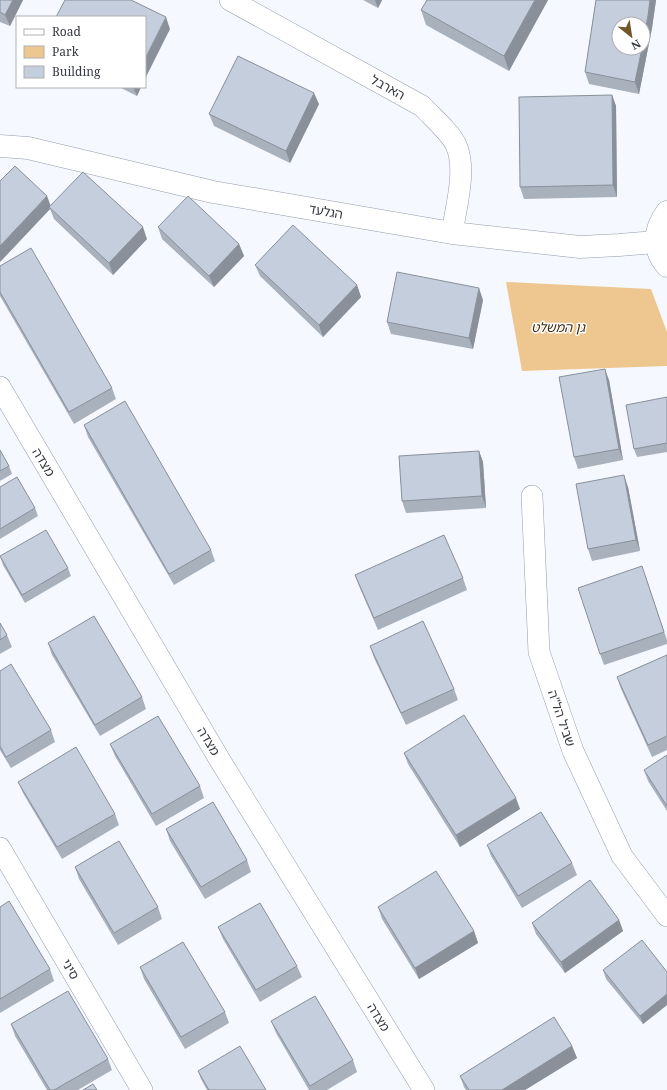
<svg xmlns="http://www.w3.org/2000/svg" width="667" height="1090" font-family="'Noto Serif','Noto Sans Hebrew',serif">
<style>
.green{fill:#eec790}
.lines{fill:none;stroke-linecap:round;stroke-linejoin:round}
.street-casing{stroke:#939caa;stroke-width:22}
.secondary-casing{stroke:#939caa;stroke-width:23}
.street{stroke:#fff;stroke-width:21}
.secondary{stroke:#fff;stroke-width:22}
.wall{fill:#a9b1bd}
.shaded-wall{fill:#89909a}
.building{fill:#c4cedc;stroke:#89909a}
.labels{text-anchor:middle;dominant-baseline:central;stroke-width:3;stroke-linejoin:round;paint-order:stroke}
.street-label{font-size:13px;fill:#363a40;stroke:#fff}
.park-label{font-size:13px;font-style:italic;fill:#3e2b0d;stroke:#fff}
</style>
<rect width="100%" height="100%" fill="#f5f9ff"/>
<polygon class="green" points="506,282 651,289 667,332 667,366 522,371"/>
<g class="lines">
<defs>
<g id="street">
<path d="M 230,0 L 422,106 C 431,116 451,133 456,145 C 467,169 456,207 452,233"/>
<polyline points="0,387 221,762 424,1090"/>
<polyline points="532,496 539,652 573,751 622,856 667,916"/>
<polyline points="0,848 142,1090"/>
</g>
<g id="secondary">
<polyline points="0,146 28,148 213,192 452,233 580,247 619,245 656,242"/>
<path d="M 667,212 C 654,229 652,249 667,266"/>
</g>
</defs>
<use href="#street" class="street-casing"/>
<use href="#secondary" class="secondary-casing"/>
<use href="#street" class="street"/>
<use href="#secondary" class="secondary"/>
</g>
<g class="wall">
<polygon points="0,0 23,0 10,26 0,22"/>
<polygon points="363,0 382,0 378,8"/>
<polygon points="548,0 509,71 426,25 421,10"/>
<polygon points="596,0 656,0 652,28 639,94 589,84 585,72"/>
<polygon points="119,87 141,87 137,96"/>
<polygon points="612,95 616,106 617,197 524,199 520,187"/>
<polygon points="319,104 290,163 214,126 209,114"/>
<polygon points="47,196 51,206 147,239 113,275 54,219 50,209 0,262"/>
<polygon points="158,227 239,244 244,256 214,287 162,239"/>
<polygon points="255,265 357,285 361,297 323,337 260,276"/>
<polygon points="0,266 112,388 116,399 74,424 0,296"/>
<polygon points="483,300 473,349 391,334 387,322"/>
<polygon points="609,380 623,460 578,469 574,457"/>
<polygon points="667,397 667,452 637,457 634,449"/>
<polygon points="84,425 211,550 215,561 174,585 88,437"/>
<polygon points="0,450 9,466 12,474 0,481"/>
<polygon points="479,451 483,462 486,508 406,513 402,501"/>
<polygon points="0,487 35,508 38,516 0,539"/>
<polygon points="628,487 640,551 592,561 588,549"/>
<polygon points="0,556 68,568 71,576 25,603 3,565"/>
<polygon points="355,575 463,578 467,590 378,630 359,586"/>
<polygon points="646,578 667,640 667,644 604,665 600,654"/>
<polygon points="0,623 7,635 12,647 0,654"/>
<polygon points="48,643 142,697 146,709 100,736 52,655"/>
<polygon points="370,646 454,689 458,700 406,725 374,658"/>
<polygon points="667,655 667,750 652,757 621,689 617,677"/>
<polygon points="0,671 51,730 55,742 11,768 0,750"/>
<polygon points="110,744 200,786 204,798 156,826 115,756"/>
<polygon points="404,753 520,809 460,847 408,764"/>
<polygon points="667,755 667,811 648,781 644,770"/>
<polygon points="18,782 115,814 119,825 62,859 23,793"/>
<polygon points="166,829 247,860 251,872 205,899 170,841"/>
<polygon points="487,845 572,863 577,875 522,908 491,856"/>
<polygon points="75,867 158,907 162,919 118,945 79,879"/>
<polygon points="0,907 50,969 54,981 0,1013"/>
<polygon points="378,907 474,931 478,943 419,979 382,919"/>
<polygon points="619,920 623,931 565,973 536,934 532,923"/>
<polygon points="218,927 297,966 302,977 260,1002 223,939"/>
<polygon points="140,967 225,1012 229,1023 185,1049 144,979"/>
<polygon points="603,970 667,972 667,1005 643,1024 606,979"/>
<polygon points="271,1021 353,1060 357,1072 327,1090 309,1090 276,1033"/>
<polygon points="11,1024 108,1059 112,1070 78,1090 47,1090 15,1036"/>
<polygon points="572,1046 577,1058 525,1090 466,1090 464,1087 460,1076"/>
<polygon points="198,1071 266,1090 207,1090 201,1079"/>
</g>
<g class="shaded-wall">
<polygon points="13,0 23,0 10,26 5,15"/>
<polygon points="375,0 382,0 378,8"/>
<polygon points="535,0 548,0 509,71 504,56"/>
<polygon points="650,0 656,0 652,28 639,94 635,82 642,48 643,48 643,41"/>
<polygon points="166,17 170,29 145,79 145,59"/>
<polygon points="133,87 141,87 137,96"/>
<polygon points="314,93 319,104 290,163 286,151"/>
<polygon points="612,95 616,106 617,197 613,185"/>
<polygon points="47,196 51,208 49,207 50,209 0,262 0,246"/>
<polygon points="143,227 147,239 113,275 109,263"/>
<polygon points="239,244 244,256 214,287 209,276"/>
<polygon points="357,285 361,297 323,337 319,325"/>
<polygon points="479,288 483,300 473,349 469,338"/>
<polygon points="605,369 609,380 623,460 619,449"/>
<polygon points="479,451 483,462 486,508 482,496"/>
<polygon points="624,475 628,487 640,551 636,540"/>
<polygon points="516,798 520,809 460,847 456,835"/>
<polygon points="619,920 623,931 565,973 561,962"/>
<polygon points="474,931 478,943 419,979 415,968"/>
<polygon points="667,994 667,1005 643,1024 640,1016"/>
<polygon points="572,1046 577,1058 525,1090 502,1090"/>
</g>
<g class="building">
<polygon points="0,0 13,0 5,15 0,12"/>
<polygon points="65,0 131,0 166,17 145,59 145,17 56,17"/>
<polygon points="427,0 535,0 504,56 421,10"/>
<polygon points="596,0 650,0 648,16 643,41 643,24 619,24 619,48 642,48 635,82 585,72"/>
<polygon points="238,56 314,93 286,151 209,114"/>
<polygon points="612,95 613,185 520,187 519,97"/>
<polygon points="15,166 47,196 0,246 0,181"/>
<polygon points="83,172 143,227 109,263 49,207"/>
<polygon points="188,196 239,244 209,276 158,227"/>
<polygon points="293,225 357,285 319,325 255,265"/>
<polygon points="31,248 112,388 69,412 0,292 0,266"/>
<polygon points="397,272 479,288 469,338 387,322"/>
<polygon points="605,369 619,449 574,457 559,377"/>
<polygon points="667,397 667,443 634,449 626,405"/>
<polygon points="125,401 211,550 169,574 84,425"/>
<polygon points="0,450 9,466 0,471"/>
<polygon points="479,451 482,496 402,501 399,456"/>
<polygon points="624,475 636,540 588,549 576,484"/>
<polygon points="17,477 35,508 0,529 0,487"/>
<polygon points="46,530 68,568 22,595 0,556"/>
<polygon points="444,535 463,578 374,618 355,575"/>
<polygon points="642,566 664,632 600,654 578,588"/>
<polygon points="94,616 142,697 95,725 48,643"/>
<polygon points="423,621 454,689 401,713 370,646"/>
<polygon points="0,623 7,635 0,640"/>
<polygon points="667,655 667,736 648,745 617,677"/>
<polygon points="11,664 51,730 6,757 0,746 0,671"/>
<polygon points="464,715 516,798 456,835 404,753"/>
<polygon points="158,716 200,786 152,814 110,744"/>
<polygon points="76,747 115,814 57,847 18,782"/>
<polygon points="667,755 667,806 644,770"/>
<polygon points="213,802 247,860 201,887 166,829"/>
<polygon points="541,812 572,863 518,896 487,845"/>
<polygon points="119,841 158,907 114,933 75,867"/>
<polygon points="436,871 474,931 415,968 378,907"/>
<polygon points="590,880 619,920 561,962 532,923"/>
<polygon points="9,901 50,969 0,999 0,907"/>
<polygon points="260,903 297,966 256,990 218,927"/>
<polygon points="642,940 667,972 667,994 640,1016 603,970"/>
<polygon points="183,942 225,1012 181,1037 140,967"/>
<polygon points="68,991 108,1059 54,1090 50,1090 11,1024"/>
<polygon points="315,996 353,1060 310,1086 271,1021"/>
<polygon points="554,1017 572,1046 502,1090 469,1090 460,1076"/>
<polygon points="240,1046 266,1090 209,1090 198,1071"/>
<polygon points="93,1084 97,1090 83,1090"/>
</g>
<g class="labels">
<g class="street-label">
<text transform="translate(388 87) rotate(29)">הארבל</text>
<text transform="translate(326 211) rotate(10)">הגלעד</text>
<text transform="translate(44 462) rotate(59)">מצדה</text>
<text transform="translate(562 718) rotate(71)">שביל הל"ה</text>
<text transform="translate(209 741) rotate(59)">מצדה</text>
<text transform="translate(71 969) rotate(60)">סיני</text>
<text transform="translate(379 1017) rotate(58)">מצדה</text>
</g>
<g class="park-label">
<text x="558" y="327">גן המשלט</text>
</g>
</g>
<rect x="16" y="16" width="130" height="72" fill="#ffffff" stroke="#afb0b3"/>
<rect x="24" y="29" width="20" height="6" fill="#ffffff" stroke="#afb0b3"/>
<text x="52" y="36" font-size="12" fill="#363a40">Road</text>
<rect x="24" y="46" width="20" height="12" fill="#eec790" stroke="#afb0b3"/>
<text x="52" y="56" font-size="12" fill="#363a40">Park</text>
<rect x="24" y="66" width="20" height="12" fill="#c4cedc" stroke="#afb0b3"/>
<text x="52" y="76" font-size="12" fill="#363a40">Building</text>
<g transform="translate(631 36) rotate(150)"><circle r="19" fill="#ffffff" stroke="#afb0b3"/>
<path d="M0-3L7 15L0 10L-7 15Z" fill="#73562a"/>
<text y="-6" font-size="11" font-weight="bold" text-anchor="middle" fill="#363a40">N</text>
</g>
</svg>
